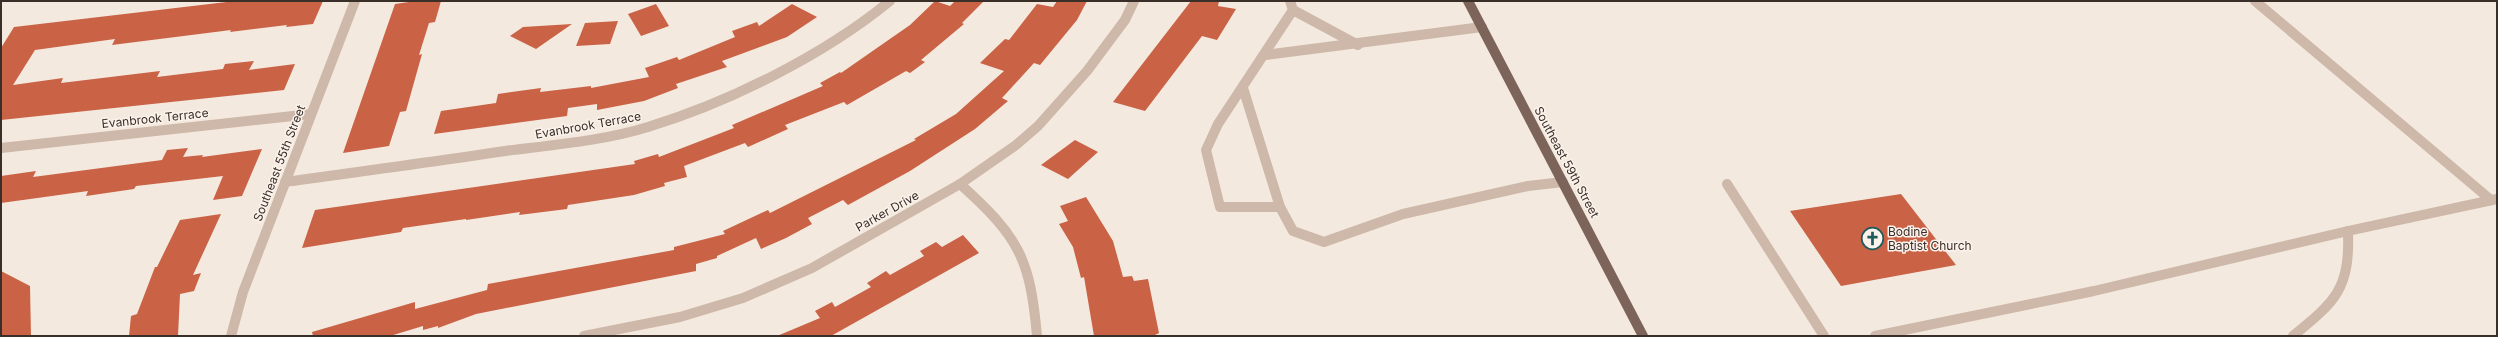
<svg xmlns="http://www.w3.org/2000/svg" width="2498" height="337" font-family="Inter,sans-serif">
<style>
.building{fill:#ca6246}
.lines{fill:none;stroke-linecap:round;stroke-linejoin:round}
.minor{stroke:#cdb8a9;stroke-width:10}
.major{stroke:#7c645a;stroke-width:10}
.labels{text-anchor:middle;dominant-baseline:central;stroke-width:3;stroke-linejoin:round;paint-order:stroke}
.street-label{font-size:12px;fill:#3a2e29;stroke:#fbf3eb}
.poi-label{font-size:12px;fill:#3a2e29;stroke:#fbf3eb;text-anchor:start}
</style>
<rect width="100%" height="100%" fill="#f4e9de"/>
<g class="building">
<polygon points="235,1 323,1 313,24 286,27 287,25 230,32 231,30 112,45 115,39 35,50 13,85 63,78 61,83 160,71 157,77 223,69 225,64 254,61 249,70 295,64 284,90 1,120 1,48 14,27"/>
<polygon points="416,1 441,1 435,22 429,23 419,55 422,54 406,111 400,112 389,146 343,153 395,4"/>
<polygon points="935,1 950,6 955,1 984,1 962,23 964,24 921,60 925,62 910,73 906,71 847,105 844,102 785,125 788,129 748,147 745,143 684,166 687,177 664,183 665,186 634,195 568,205 567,209 519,215 520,212 466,220 466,219 403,228 401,232 302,248 315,210 635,164 634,161 658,154 659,157 734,128 732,125 823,86 820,83 840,72 841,73 910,25"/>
<polygon points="1057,1 1087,1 1077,20 1040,65 1034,63 1002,98 1008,101 975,129 910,171 848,205 843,200 808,218 812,224 786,238 761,249 756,238 717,256 717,258 696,264 696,271 476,314 438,328 438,326 423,330 423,326 390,336 313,336 312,332 415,302 415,309 487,290 488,284 674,250 674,247 725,234 723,231 768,210 770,213 916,140 914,139 956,114 1004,71 980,63 1005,39 1009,40 1037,4 1053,7"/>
<polygon points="1191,1 1219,1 1218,6 1236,9 1217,40 1202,36 1145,111 1113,102"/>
<polygon points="656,4 669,26 641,36 628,14"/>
<polygon points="792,4 817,17 787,37 722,61 727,67 676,84 678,88 644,101 597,110 597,104 568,108 567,116 434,134 441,111 496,103 498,94 541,88 540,92 591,86 591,88 649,77 645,68 677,57 679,60 735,37 732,31 757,22 759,26"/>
<polygon points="618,21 610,44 576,46 585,23"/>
<polygon points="572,24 536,49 510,36 523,27"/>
<polygon points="1075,140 1098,152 1068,179 1041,165"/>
<polygon points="188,148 183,157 203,155 202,157 262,149 242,196 213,200 223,176 136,186 134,189 86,196 88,191 1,203 1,176 36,171 33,177 162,160 167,150"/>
<polygon points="1901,194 1956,265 1841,286 1790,211"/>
<polygon points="1086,197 1113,241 1123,277 1132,276 1134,281 1148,279 1159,333 1153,336 1094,336 1084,277 1081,278 1073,247 1059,224 1068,221 1060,206"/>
<polygon points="221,214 193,275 201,273 194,291 180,294 178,336 129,336 131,316 137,314 155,267 157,267 180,220"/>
<polygon points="963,235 979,253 831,336 777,336 820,318 815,311 832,302 835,307 871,287 867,283 886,271 890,275 924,256 920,251 936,242 942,247"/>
<polygon points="1,271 30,286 31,336 1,336"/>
</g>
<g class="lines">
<g class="minor">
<polyline points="2255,1 2491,200"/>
<polyline points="1293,10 1358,45"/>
<polyline points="1265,55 1482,27"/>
<polyline points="1243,88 1280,207 1220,207 1206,150 1218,124 1293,10 1290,1"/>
<polyline points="1,148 311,114"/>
<path d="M 285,182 C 358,172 432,162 505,151 C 552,145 603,141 648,127 C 730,102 824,55 890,1"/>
<path d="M 960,184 C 1019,237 1030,258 1037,336"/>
<polyline points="1727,184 1824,336"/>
<polyline points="1280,207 1293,231 1324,242 1403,214 1528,186 1563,182"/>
<polyline points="231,336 243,292 355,1"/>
<polyline points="584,336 680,317 743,298 812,268 960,184 1016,145 1038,126 1087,71 1125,20 1134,1"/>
<polyline points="1875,336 2094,291 2348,231 2497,199"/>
<path d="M 2293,336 C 2336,301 2350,289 2348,231"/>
</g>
<polyline class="major" points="1468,1 1643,336"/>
</g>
<defs>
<symbol id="church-ring" viewBox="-11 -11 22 22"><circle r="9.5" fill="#fbf3eb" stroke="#1d5b5d" stroke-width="1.5"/><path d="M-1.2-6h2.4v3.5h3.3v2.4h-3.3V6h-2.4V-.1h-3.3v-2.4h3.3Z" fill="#1d5b5d"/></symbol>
</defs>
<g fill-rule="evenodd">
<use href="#church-ring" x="1860" y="226" width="25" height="25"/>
</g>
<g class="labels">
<g class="street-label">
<text transform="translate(155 118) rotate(-6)">Evanbrook Terrace</text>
<text transform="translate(588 125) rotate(-10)">Evanbrook Terrace</text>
<text transform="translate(1567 162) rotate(62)">Southeast 59th Street</text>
<text transform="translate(279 163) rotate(-69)">Southeast 55th Street</text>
<text transform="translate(887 211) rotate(-29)">Parker Drive</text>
</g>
<g class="poi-label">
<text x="1888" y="231">Bodine<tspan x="1888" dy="14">Baptist Church</tspan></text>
</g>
</g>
<rect width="2498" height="337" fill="none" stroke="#3a2e29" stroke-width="4"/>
</svg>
